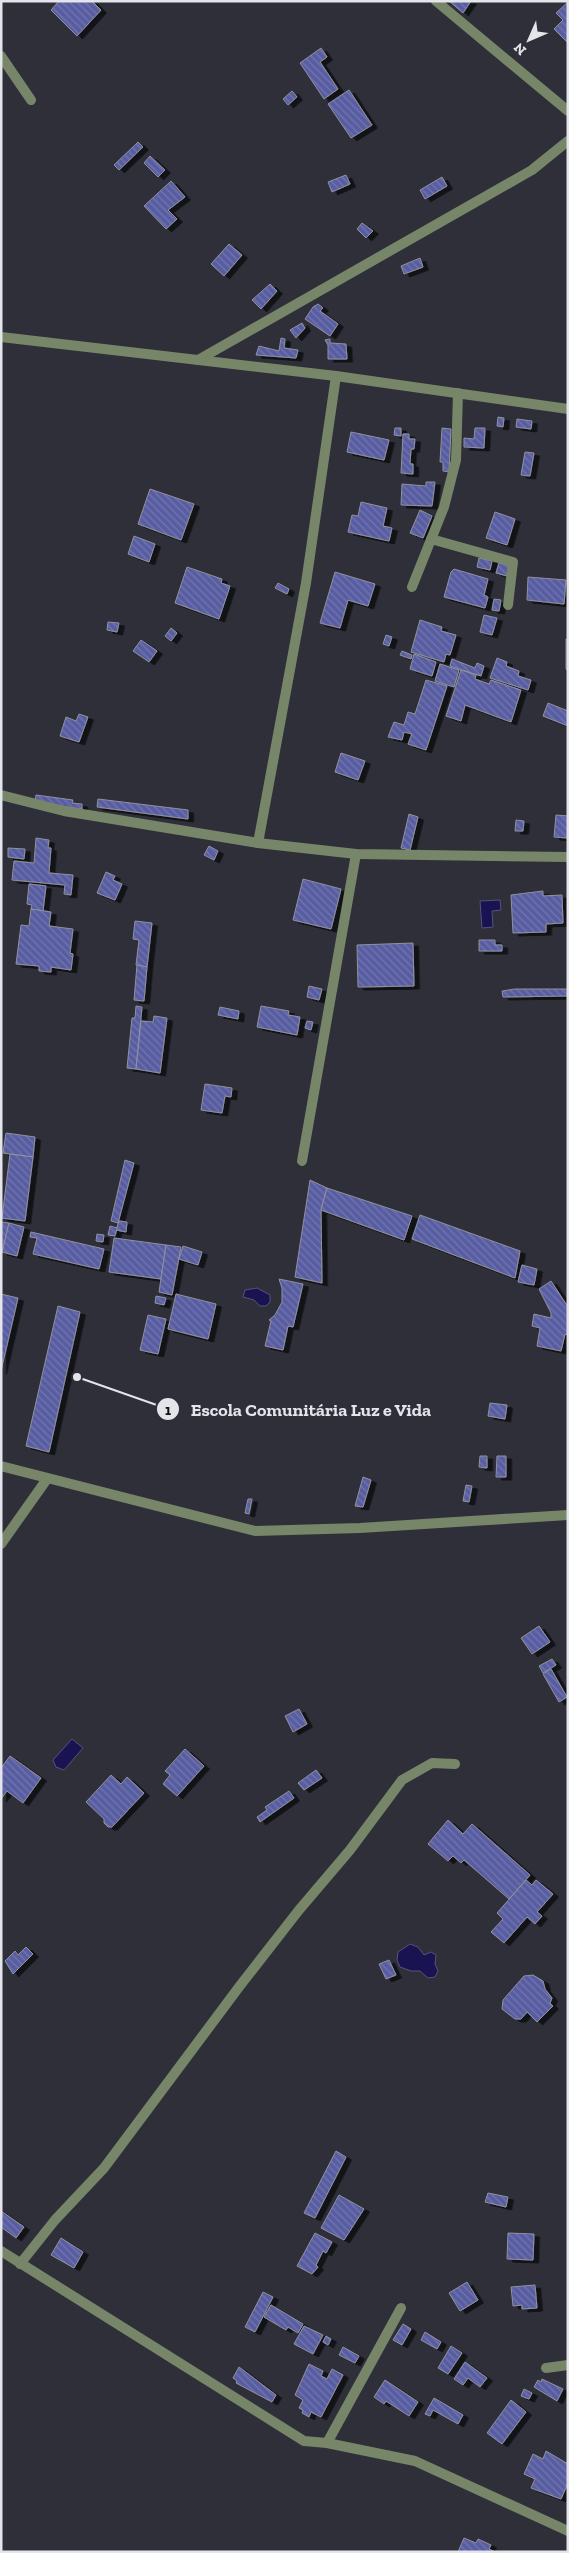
<svg xmlns="http://www.w3.org/2000/svg" width="569" height="2553" font-family="'Zilla Slab',serif">
<style>
.water{fill:#191351;stroke:#56527f}
.building{fill:url(#building-back-hatch);stroke:#90929e;filter:url(#shadow)}
.lines{fill:none;stroke-linecap:round;stroke-linejoin:round}
.pedestrian{stroke:#778668;stroke-width:10}
.minor{stroke:#778668;stroke-width:10}
.leader{fill:none;stroke:#e4e5eb;stroke-width:2}
.callout-dot{fill:#e4e5eb;stroke:#2e2f39;stroke-width:2}
.mark-label{font-size:15px;text-anchor:middle;font-weight:bold;fill:#111}
.callout-label{font-size:18px;text-anchor:middle;font-weight:bold;fill:#e4e5eb;stroke:#2e2f39;stroke-width:4;stroke-linejoin:round;paint-order:stroke}
</style>
<defs>
<pattern id="building-back-hatch" width="6" height="6" patternUnits="userSpaceOnUse" patternTransform="scale(1.25)"><rect width="6" height="6" fill="#595da1"/><path d="M-1 5l2 2M0 0l6 6M5-1l2 2" fill="none" stroke="#7174ae"/></pattern>
<filter id="shadow"><feDropShadow dx="5.5" dy="3" stdDeviation="0" flood-color="#0009"/></filter>
</defs>
<rect width="100%" height="100%" fill="#2e2f39"/>
<g class="water">
<polygon points="500,900 501,910 492,911 493,927 482,928 480,901"/>
<polygon points="257,1288 270,1295 270,1302 266,1306 260,1306 254,1300 243,1297 245,1290"/>
<polygon points="72,1739 83,1748 64,1770 56,1767 53,1760"/>
<polygon points="410,1944 418,1947 424,1955 431,1952 436,1955 435,1964 438,1971 435,1977 428,1978 420,1971 411,1971 400,1967 397,1960 398,1952"/>
</g>
<g class="building">
<polygon points="59,1 92,1 101,10 77,36 51,10"/>
<polygon points="449,1 471,1 463,13"/>
<polygon points="568,2 568,43 554,29 563,20 556,13"/>
<polygon points="321,48 327,57 320,62 338,89 324,99 300,63"/>
<polygon points="349,90 372,125 351,138 328,104"/>
<polygon points="292,91 297,97 288,105 283,99"/>
<polygon points="138,142 143,147 119,170 114,165"/>
<polygon points="150,156 165,170 158,177 144,163"/>
<polygon points="346,175 350,184 332,192 328,182"/>
<polygon points="442,177 447,186 425,199 420,190"/>
<polygon points="171,181 185,197 168,210 177,219 166,229 144,206"/>
<polygon points="362,223 373,231 366,238 357,229"/>
<polygon points="229,244 242,255 224,276 211,264"/>
<polygon points="420,258 423,267 404,274 401,266"/>
<polygon points="270,284 277,291 261,309 252,300"/>
<polygon points="318,304 323,308 320,311 338,324 330,336 305,319 313,307"/>
<polygon points="302,323 305,328 296,338 290,330"/>
<polygon points="281,338 285,339 284,348 298,350 296,358 256,355 259,346 279,351"/>
<polygon points="330,339 330,343 346,344 347,359 328,359 328,345 325,340"/>
<polygon points="498,417 504,418 503,427 497,426"/>
<polygon points="517,419 532,421 531,429 516,427"/>
<polygon points="395,428 401,428 401,436 394,435"/>
<polygon points="442,428 451,429 449,472 443,471 443,462 440,462"/>
<polygon points="475,428 485,428 484,448 464,447 464,438 474,439"/>
<polygon points="351,432 389,440 384,460 347,452"/>
<polygon points="403,434 409,434 409,439 415,439 414,449 411,449 410,464 413,464 413,474 401,473"/>
<polygon points="525,452 534,453 530,476 521,475"/>
<polygon points="426,482 435,482 432,506 401,505 402,484 426,486"/>
<polygon points="150,489 194,504 181,540 138,524"/>
<polygon points="361,502 387,508 383,526 392,528 389,541 348,532 352,515 358,516"/>
<polygon points="420,510 432,516 423,538 410,533"/>
<polygon points="495,512 515,519 507,545 486,538"/>
<polygon points="134,536 155,544 149,562 128,554"/>
<polygon points="479,558 492,561 490,570 477,567"/>
<polygon points="499,563 510,566 507,576 496,573"/>
<polygon points="187,567 222,579 221,583 230,586 219,619 175,603"/>
<polygon points="454,569 488,579 484,595 488,597 485,608 444,597 451,572"/>
<polygon points="335,572 375,584 368,606 348,600 340,628 320,623"/>
<polygon points="528,577 566,580 564,604 527,600"/>
<polygon points="278,583 289,589 287,594 275,588"/>
<polygon points="494,599 501,600 499,611 492,610"/>
<polygon points="484,615 497,618 492,635 480,632"/>
<polygon points="420,620 442,627 441,631 456,635 450,655 446,654 444,662 411,652"/>
<polygon points="108,622 119,623 117,632 107,630"/>
<polygon points="171,628 177,633 171,641 165,636"/>
<polygon points="386,635 392,637 389,646 383,644"/>
<polygon points="566,639 568,639 568,671 566,669"/>
<polygon points="141,640 157,651 149,662 133,651"/>
<polygon points="402,651 412,655 411,659 400,655"/>
<polygon points="414,654 436,662 432,676 410,669"/>
<polygon points="497,658 507,662 506,666 519,671 518,676 531,680 528,690 490,678"/>
<polygon points="452,659 475,668 477,663 484,666 481,676 450,666"/>
<polygon points="440,664 459,670 454,687 435,681"/>
<polygon points="461,670 476,675 475,679 489,684 491,680 521,690 511,722 465,705 461,721 446,716"/>
<polygon points="426,680 447,686 426,750 408,744 412,734 404,732 402,740 388,737 394,722 404,725 408,712 415,714"/>
<polygon points="548,703 568,711 568,726 543,716"/>
<polygon points="79,714 88,717 79,742 60,736 66,717 76,721"/>
<polygon points="341,753 365,761 358,780 335,772"/>
<polygon points="36,795 73,800 72,803 82,804 82,809 35,803"/>
<polygon points="98,799 188,810 188,819 97,807"/>
<polygon points="409,814 418,817 410,850 401,848"/>
<polygon points="556,815 568,816 568,838 554,837"/>
<polygon points="516,820 524,821 523,831 515,831"/>
<polygon points="36,838 49,840 48,848 51,848 49,873 73,875 71,895 64,894 65,885 12,880 14,861 34,863"/>
<polygon points="209,846 218,851 214,860 204,855"/>
<polygon points="8,848 25,849 24,859 8,857"/>
<polygon points="106,872 115,876 113,880 122,884 115,900 97,893"/>
<polygon points="303,879 341,889 331,929 293,920"/>
<polygon points="29,884 46,886 43,911 31,909 32,905 27,904"/>
<polygon points="543,891 543,896 562,895 563,923 546,924 546,932 513,933 511,895"/>
<polygon points="31,909 51,912 49,926 73,929 70,953 73,954 71,970 51,967 51,972 39,971 39,966 16,964 21,925 29,926"/>
<polygon points="135,921 152,923 147,967 136,965 139,940 133,939"/>
<polygon points="479,940 495,940 495,945 502,945 502,951 479,951"/>
<polygon points="413,943 414,986 358,987 357,945"/>
<polygon points="137,965 147,967 144,1001 134,1000"/>
<polygon points="309,986 322,989 319,1000 307,997"/>
<polygon points="515,989 568,989 568,996 503,997 502,991"/>
<polygon points="136,1006 142,1007 136,1069 127,1068 132,1018 135,1018"/>
<polygon points="261,1006 289,1011 288,1015 300,1017 297,1035 257,1027"/>
<polygon points="220,1007 239,1011 238,1019 218,1015"/>
<polygon points="154,1016 167,1018 160,1073 136,1069 141,1021 153,1022"/>
<polygon points="307,1021 313,1022 311,1030 305,1028"/>
<polygon points="205,1084 232,1088 231,1097 225,1096 222,1113 201,1110"/>
<polygon points="6,1133 35,1137 33,1157 3,1153"/>
<polygon points="10,1154 33,1157 25,1221 2,1218"/>
<polygon points="125,1160 134,1163 118,1223 111,1221"/>
<polygon points="310,1180 327,1188 321,1210 322,1283 295,1277"/>
<polygon points="327,1188 412,1216 404,1240 321,1210"/>
<polygon points="420,1215 520,1251 515,1278 412,1239"/>
<polygon points="119,1221 127,1222 126,1232 116,1230"/>
<polygon points="1,1222 9,1223 3,1249 1,1249"/>
<polygon points="9,1223 24,1227 17,1256 2,1252"/>
<polygon points="110,1226 117,1228 115,1236 108,1235"/>
<polygon points="31,1232 104,1249 99,1269 33,1254 37,1238 30,1237"/>
<polygon points="97,1234 104,1235 103,1242 96,1241"/>
<polygon points="114,1238 166,1245 161,1279 109,1272"/>
<polygon points="166,1245 181,1247 172,1295 159,1292"/>
<polygon points="183,1246 202,1252 198,1265 179,1259"/>
<polygon points="522,1265 537,1269 534,1285 518,1282"/>
<polygon points="279,1279 303,1284 293,1327 288,1326 283,1350 265,1346 271,1321 269,1320 275,1315 282,1302 282,1288"/>
<polygon points="551,1281 568,1307 568,1335 565,1334 561,1351 537,1346 540,1328 532,1326 534,1314 551,1318 551,1313 539,1289"/>
<polygon points="1,1294 18,1298 1,1371"/>
<polygon points="176,1294 216,1304 208,1339 168,1329"/>
<polygon points="156,1296 166,1298 164,1305 155,1303"/>
<polygon points="58,1306 80,1312 49,1452 26,1446"/>
<polygon points="148,1315 166,1319 158,1354 140,1350"/>
<polygon points="490,1403 507,1405 505,1419 488,1416"/>
<polygon points="480,1456 487,1456 487,1468 479,1467"/>
<polygon points="497,1456 506,1456 506,1477 496,1477"/>
<polygon points="363,1477 371,1480 363,1507 355,1506"/>
<polygon points="466,1485 472,1486 469,1502 463,1501"/>
<polygon points="248,1499 252,1499 249,1514 245,1513"/>
<polygon points="539,1626 550,1642 532,1654 521,1638"/>
<polygon points="552,1659 556,1665 543,1673 539,1666"/>
<polygon points="551,1669 567,1697 559,1702 543,1674"/>
<polygon points="299,1709 307,1724 293,1732 285,1716"/>
<polygon points="185,1749 204,1766 177,1796 163,1784 170,1775 165,1771"/>
<polygon points="10,1756 41,1778 23,1803 7,1791 1,1799 1,1768"/>
<polygon points="316,1770 322,1778 304,1790 298,1783"/>
<polygon points="111,1775 121,1784 127,1777 144,1793 112,1827 108,1827 104,1823 104,1819 86,1802"/>
<polygon points="289,1791 294,1798 260,1822 257,1817 267,1810 265,1807"/>
<polygon points="448,1820 463,1834 472,1824 530,1875 509,1899 464,1860 461,1863 453,1856 448,1861 428,1844"/>
<polygon points="526,1880 532,1885 536,1880 553,1894 537,1912 542,1916 535,1924 527,1917 504,1943 491,1932 503,1919 497,1913"/>
<polygon points="26,1947 33,1954 13,1974 5,1961 15,1951 18,1955"/>
<polygon points="389,1960 396,1975 386,1979 379,1964"/>
<polygon points="533,1975 543,1981 545,1989 552,1998 550,2003 553,2006 537,2022 527,2012 521,2019 515,2019 502,2009 503,2000 524,1976"/>
<polygon points="336,2151 346,2157 315,2218 304,2213"/>
<polygon points="488,2193 508,2197 506,2207 485,2202"/>
<polygon points="339,2195 364,2209 344,2240 321,2228"/>
<polygon points="1,2211 24,2227 16,2238 1,2227"/>
<polygon points="315,2233 332,2242 326,2253 323,2251 316,2265 318,2267 312,2274 297,2266"/>
<polygon points="508,2233 534,2234 533,2260 507,2259"/>
<polygon points="61,2238 83,2252 74,2268 51,2255"/>
<polygon points="467,2282 478,2300 460,2311 449,2293"/>
<polygon points="535,2285 537,2308 522,2309 522,2305 513,2306 511,2287"/>
<polygon points="263,2292 273,2297 255,2332 245,2327"/>
<polygon points="271,2305 303,2324 298,2333 288,2327 286,2330 264,2317"/>
<polygon points="403,2324 411,2329 402,2345 393,2340"/>
<polygon points="304,2326 323,2335 313,2354 294,2344"/>
<polygon points="425,2332 441,2342 437,2349 421,2340"/>
<polygon points="326,2336 331,2339 328,2345 323,2342"/>
<polygon points="451,2346 462,2353 448,2374 438,2368"/>
<polygon points="343,2347 359,2356 355,2363 339,2355"/>
<polygon points="465,2362 487,2378 480,2387 468,2378 463,2385 454,2379"/>
<polygon points="309,2364 323,2371 321,2376 327,2379 332,2369 343,2375 321,2417 311,2412 309,2417 302,2413 303,2410 299,2408 303,2400 295,2395"/>
<polygon points="239,2367 276,2395 272,2402 236,2383 237,2381 233,2378"/>
<polygon points="542,2379 563,2389 557,2401 534,2387 538,2380 541,2382"/>
<polygon points="385,2380 418,2402 409,2416 386,2401 384,2404 374,2397"/>
<polygon points="524,2389 532,2393 529,2399 521,2396"/>
<polygon points="434,2398 463,2415 458,2424 433,2410 430,2416 425,2414"/>
<polygon points="511,2400 526,2412 502,2444 487,2433"/>
<polygon points="546,2451 568,2464 568,2483 561,2499 531,2488 535,2479 524,2474 533,2454 543,2459"/>
<polygon points="464,2538 476,2543 478,2539 491,2545 489,2549 495,2552 458,2552"/>
</g>
<g class="lines">
<polyline class="pedestrian" points="20,2264 55,2220 104,2168 239,1987 299,1910 350,1850 402,1780 432,1763 455,1764"/>
<g class="minor">
<polyline points="436,1 568,111"/>
<polyline points="1,56 31,100"/>
<polyline points="1,337 336,376 568,409"/>
<polyline points="198,360 532,170 568,141"/>
<polyline points="431,539 513,562 508,605"/>
<polyline points="412,587 444,507 456,460 458,393"/>
<polyline points="1,795 64,811 258,843 356,854 568,857"/>
<polyline points="258,843 306,583 336,376"/>
<polyline points="302,1161 356,854"/>
<polyline points="1,1466 255,1531 360,1528 568,1515"/>
<polyline points="1,1544 47,1479"/>
<polyline points="1,2251 304,2441 327,2443 415,2461 568,2531"/>
<polyline points="546,2368 568,2365"/>
<polyline points="327,2443 401,2308"/>
</g>
</g>
<path class="leader" d="M77 1377L168 1409"/>
<g class="callout-dot">
<circle cx="77" cy="1377" r="5"/>
<circle cx="168" cy="1409" r="12"/>
</g>
<g class="mark-label">
<text x="168" y="1415">1</text>
</g>
<g class="callout-label">
<text x="311" y="1416">Escola Comunitária Luz e Vida</text>
</g>
<rect width="569" height="2553" fill="none" stroke="#e4e5eb" stroke-width="5"/>
<g transform="translate(529 40) rotate(225)" stroke="#2e2f39" stroke-width="4" paint-order="stroke">
<path d="M0-4L9 19L0 12L-9 19Z" fill="#e4e5eb"/>
<text y="-8" font-size="14" font-weight="bold" text-anchor="middle" fill="#e4e5eb">N</text>
</g>
</svg>
